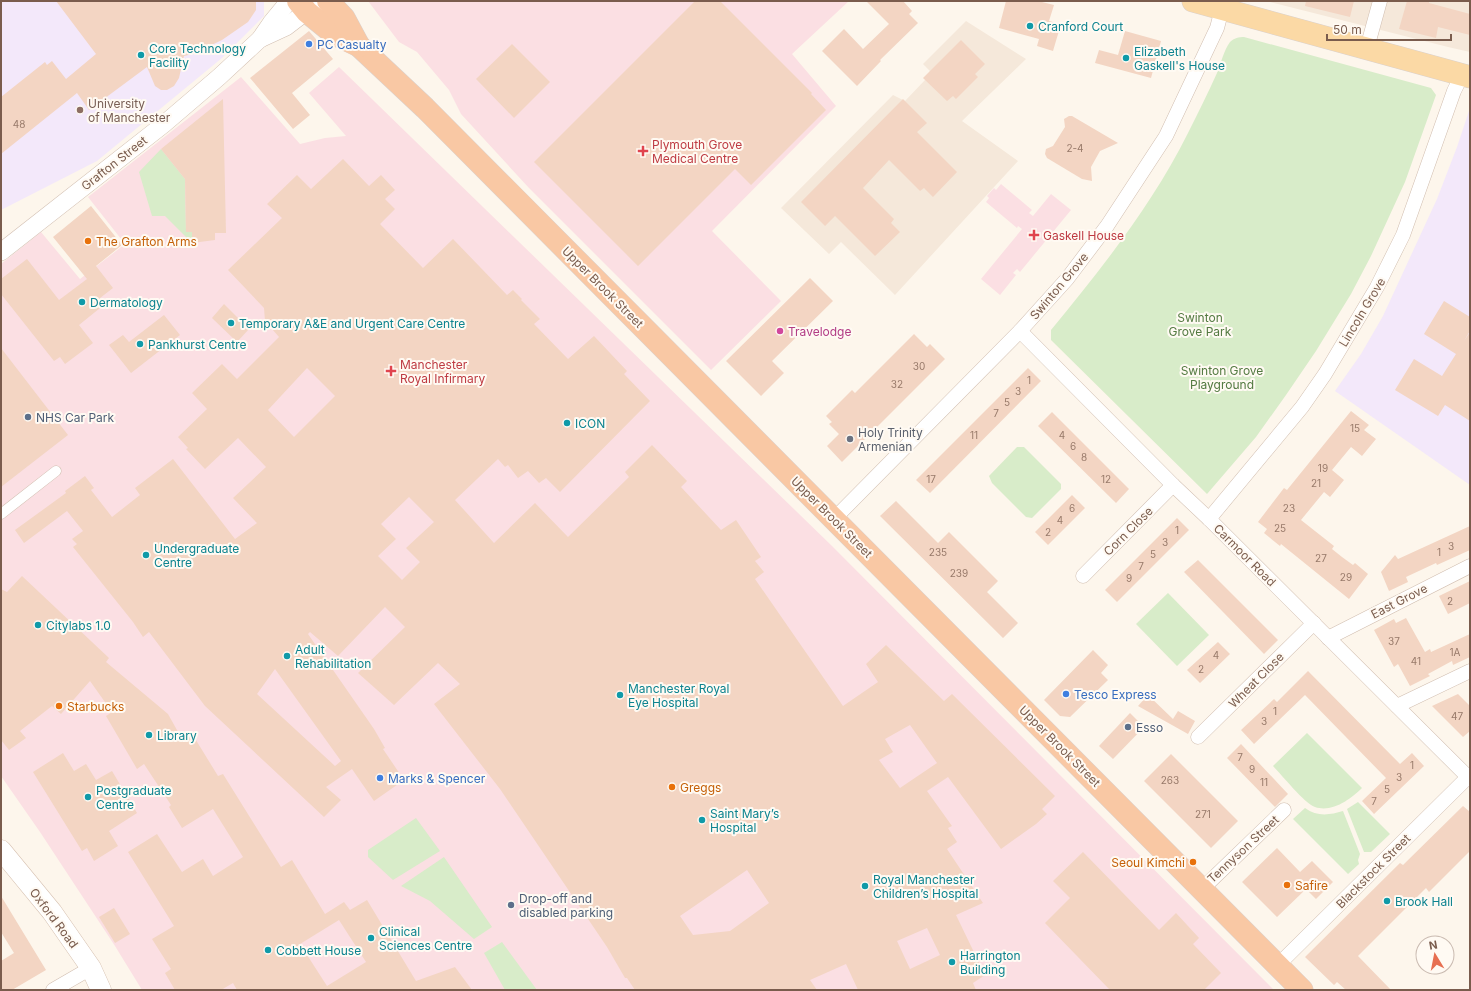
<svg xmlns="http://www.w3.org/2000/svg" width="1471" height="991" font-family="Inter,sans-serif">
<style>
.residential{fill:#f5e8da}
.education{fill:#f3e8fa}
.medical{fill:#fbdfe3}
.green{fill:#d8ecc9}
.building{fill:#f3d5c3;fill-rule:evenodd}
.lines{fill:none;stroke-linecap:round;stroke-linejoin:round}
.pedestrian-casing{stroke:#d1beb0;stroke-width:11}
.minor-casing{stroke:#d1beb0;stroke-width:15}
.tertiary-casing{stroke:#d1beb0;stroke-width:18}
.secondary-casing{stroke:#d6c0b0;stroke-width:21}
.primary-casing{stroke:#dad1cd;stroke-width:23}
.trunk-casing{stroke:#dad1cd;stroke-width:23}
.pedestrian{stroke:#fff;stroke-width:10}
.minor{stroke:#fff;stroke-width:14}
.tertiary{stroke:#fff;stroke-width:17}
.secondary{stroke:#fff;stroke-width:20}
.primary{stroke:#fbd9a5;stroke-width:22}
.trunk{stroke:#f9c8a4;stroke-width:22}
.culture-dot{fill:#0f9aa8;stroke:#fffaf3;stroke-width:1.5}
.shop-dot{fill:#3f7fe0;stroke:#fffaf3;stroke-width:1.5}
.education-dot{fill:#8d6e63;stroke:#fffaf3;stroke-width:1.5}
.health-dot{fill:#e0444e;stroke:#fffaf3;stroke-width:1.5}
.food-dot{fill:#e8710a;stroke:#fffaf3;stroke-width:1.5}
.hotel-dot{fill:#d1479c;stroke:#fffaf3;stroke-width:1.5}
.service-dot{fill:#5c6f8a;stroke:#fffaf3;stroke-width:1.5}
.worship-dot{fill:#6b7280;stroke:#fffaf3;stroke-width:1.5}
.labels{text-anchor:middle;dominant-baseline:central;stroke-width:4;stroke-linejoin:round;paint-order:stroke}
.number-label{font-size:10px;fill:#987a6a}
.culture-label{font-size:12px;fill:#0d838f;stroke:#fffaf3;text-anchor:start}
.shop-label{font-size:12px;fill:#366cbe;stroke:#fffaf3;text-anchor:start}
.education-label{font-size:12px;fill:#785e54;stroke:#fffaf3;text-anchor:start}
.health-label{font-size:12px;fill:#be3a42;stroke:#fffaf3;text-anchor:start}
.street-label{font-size:12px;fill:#7a5c4d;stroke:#fffaf3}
.food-label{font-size:12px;fill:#c56008;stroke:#fffaf3;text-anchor:start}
.park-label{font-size:12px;fill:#537a41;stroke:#fffaf3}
.hotel-label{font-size:12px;fill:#b23c85;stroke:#fffaf3;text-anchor:start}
.service-label{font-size:12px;fill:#4e5e75;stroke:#fffaf3;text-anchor:start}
.worship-label{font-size:12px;fill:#5b616d;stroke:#fffaf3;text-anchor:start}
</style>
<rect width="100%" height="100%" fill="#fdf6ec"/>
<g class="residential">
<polygon points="1266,1 1470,1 1470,52 1448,47"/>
<polygon points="966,21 1026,59 962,121 1018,161 895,295 841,242 829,254 781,208 893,95 905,101 925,80 930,71 923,64"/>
</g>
<g class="education">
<polygon points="1,1 264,1 264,16 222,58 97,161 1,210"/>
<polygon points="1470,108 1470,485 1335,391 1361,354 1383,316 1437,199 1457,147"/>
</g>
<g class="medical">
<polygon points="368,1 849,1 792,54 836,106 712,231 781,301 711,370 529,188 461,114 449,90 417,52 399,42"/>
<polygon points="339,67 832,546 1274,990 142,990 115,946 40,832 1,776 1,264 41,232 80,279 125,244 88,197 241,77 300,144 325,138 346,136 309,93"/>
<polygon points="1001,184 1032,210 1029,213 1033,216 1051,194 1071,210 1020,272 1017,269 1013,273 1016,275 1000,295 981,279 1022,229 1018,226 1017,228 986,202 989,198 987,196 994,188 996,190"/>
</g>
<g class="green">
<path d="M 1244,37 L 1431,88 L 1436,95 L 1405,182 L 1371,256 L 1351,294 L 1316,351 L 1286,395 L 1256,437 L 1207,494 L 1051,340 L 1051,330 C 1102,268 1152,205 1188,133 C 1198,113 1208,93 1217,73 C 1221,63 1224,50 1230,42 C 1234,38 1239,37 1244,37 Z"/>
<polygon points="161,149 185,179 186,232 192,232 192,243 165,216 152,216 139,172"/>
<polygon points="1017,447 1024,447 1061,484 1061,489 1032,518 1026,517 992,483 989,476"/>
<polygon points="1168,593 1209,635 1177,666 1136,624"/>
<path d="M 1307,733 L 1362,788 C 1351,799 1332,813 1315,807 C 1304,803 1282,775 1273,766 Z"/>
<polygon points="1358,802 1390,834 1371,852 1364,852 1347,809"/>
<path d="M 1305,808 C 1317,817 1330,815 1343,811 L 1360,854 L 1358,860 L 1359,864 L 1348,874 L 1293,819 Z"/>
<polygon points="416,818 440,851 393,880 368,857 368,850"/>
<polygon points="444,857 492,927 474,939 430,901 401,886"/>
<polygon points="502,942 537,990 505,990 484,953"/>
</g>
<g class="building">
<polygon points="56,1 256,1 256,10 248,22 222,40 193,54 184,56 179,78 174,86 167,90 161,90 155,86 147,67 89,110 77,93 1,154 1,97 45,62 47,65 52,61 66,79 96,54"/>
<polygon points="695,1 720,1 812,93 811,94 826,110 751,185 735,169 638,266 534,162"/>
<polygon points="866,1 903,1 912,11 909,14 918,23 880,60 881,61 857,86 822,51 844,29 863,49 889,24"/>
<polygon points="1006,1 1038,1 1054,5 1049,21 1061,24 1053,51 1037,46 1039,39 999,28"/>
<polygon points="1306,1 1354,1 1350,17 1305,6"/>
<polygon points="1407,1 1429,1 1429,3 1470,14 1470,35 1438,27 1436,38 1399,29"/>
<polygon points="309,31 333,59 292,93 310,115 293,129 250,78"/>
<polygon points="1125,31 1161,41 1151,78 1095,63 1099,50 1118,55"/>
<polygon points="961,40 985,64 975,74 978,77 956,99 953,96 947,101 923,78"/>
<polygon points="512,44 550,82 514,118 476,79"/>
<polygon points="223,99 226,233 215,233 215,240 192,243 192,232 186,232 185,179 161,149"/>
<polygon points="903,99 927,123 917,132 957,172 933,197 924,188 920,191 889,160 863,188 894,219 891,223 900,232 875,256 835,216 825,226 801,202"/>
<polygon points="1069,116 1072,116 1118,143 1100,151 1091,167 1092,181 1082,179 1047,158 1045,154 1046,149 1053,146 1065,127 1064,119"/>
<path d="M 343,159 L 369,186 L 381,175 L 395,190 L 385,199 L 395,209 L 380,224 L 423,268 L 453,239 L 507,295 L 513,290 L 522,299 L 521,300 L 540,319 L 534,324 L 568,359 L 594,336 L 627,371 L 624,374 L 650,401 L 560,492 L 546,478 L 539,483 L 528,471 L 518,478 L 508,465 L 505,467 L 498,459 L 455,500 L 494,543 L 535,503 L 568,537 L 629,477 L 625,472 L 652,445 L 687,481 L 681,487 L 721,530 L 736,520 L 761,557 L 755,561 L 764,572 L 755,579 L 843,706 L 878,682 L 866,664 L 886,645 L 944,701 L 952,694 L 1055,796 L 1042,809 L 1047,814 L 1036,824 L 1001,849 L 948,777 L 927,791 L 952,826 L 948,828 L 957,842 L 947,849 L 983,903 L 956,915 L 985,975 L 973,983 L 976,990 L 858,990 L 846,964 L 810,980 L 817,990 L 635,990 L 627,978 L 625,978 L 607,947 L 500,789 L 434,704 L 460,684 L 438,663 L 394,705 L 358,673 L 405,627 L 385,607 L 338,656 L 310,632 L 308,634 L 374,729 L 385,748 L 383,749 L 404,780 L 374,801 L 352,769 L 326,787 L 341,800 L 324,817 L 205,706 L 149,632 L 143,637 L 133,622 L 73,547 L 77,544 L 72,539 L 83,531 L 67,511 L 24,543 L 15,530 L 66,493 L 65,491 L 85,476 L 94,488 L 91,490 L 112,517 L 140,495 L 135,488 L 173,459 L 235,539 L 257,523 L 233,498 L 266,467 L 238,438 L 205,469 L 186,449 L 188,448 L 178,437 L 207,409 L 192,393 L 222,364 L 237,379 L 279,337 L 265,321 L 264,308 L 228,270 L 282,218 L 267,204 L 297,175 L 311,189 ZM 307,368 L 335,396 L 294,437 L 268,410 ZM 409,497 L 434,522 L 406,548 L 420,562 L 402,580 L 378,556 L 396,539 L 381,524 ZM 275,669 L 341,761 L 335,766 L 257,694 ZM 910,725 L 937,763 L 900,788 L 879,760 L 893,752 L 885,739 ZM 747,870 L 769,903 L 730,931 L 693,935 L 680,916 ZM 927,928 L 940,955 L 910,969 L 897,941 Z"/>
<polygon points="91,206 122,245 96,266 113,288 100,298 105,304 79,325 93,343 65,364 60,357 54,361 1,294 1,279 27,259 59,300 87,279 53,237"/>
<polygon points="810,278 833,301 772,361 784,373 761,396 726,361"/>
<polygon points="1444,301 1470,317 1470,331 1464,341 1470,332 1470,421 1445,405 1438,416 1395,390 1414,359 1442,376 1456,354 1424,334"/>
<polygon points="224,304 249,329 237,342 212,318"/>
<polygon points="164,315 180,335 131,373 109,345 123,335 129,342"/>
<polygon points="914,334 927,347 930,344 945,359 842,462 827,446 839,434 829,424 832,422 826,416 852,390 855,393"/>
<polygon points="1,348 68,435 1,487"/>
<polygon points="1028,368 1041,381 930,493 916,480"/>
<polygon points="1351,411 1369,425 1364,430 1376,439 1362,456 1351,447 1332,470 1344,480 1330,497 1324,492 1301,520 1334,546 1332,549 1342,557 1353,565 1355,563 1368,574 1349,599 1281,544 1280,546 1264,533 1267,529 1258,522 1284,488 1287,490"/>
<polygon points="1052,412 1129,489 1116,503 1038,426"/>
<polygon points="1072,495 1085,508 1048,545 1035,532"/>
<polygon points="896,501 938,543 949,532 998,581 987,592 1018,623 1003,638 880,516"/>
<polygon points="1177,518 1189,530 1117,602 1105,590"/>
<polygon points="1470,526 1470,550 1437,565 1436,563 1406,577 1408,582 1389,591 1381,572 1395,555 1398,559"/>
<polygon points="1198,560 1278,640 1264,654 1184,572"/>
<path d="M 22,576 L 109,658 L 106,662 L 168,714 L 182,739 L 191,732 L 218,776 L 223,774 L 281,867 L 292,860 L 325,914 L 344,902 L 350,910 L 367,900 L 416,981 L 455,967 L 472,990 L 237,990 L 233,983 L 221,990 L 175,990 L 165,973 L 171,969 L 152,939 L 174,926 L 128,852 L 157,834 L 182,872 L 203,859 L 213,876 L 243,857 L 213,809 L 182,828 L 169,807 L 171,805 L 144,764 L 137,769 L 106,716 L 112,712 L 90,681 L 61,714 L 52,706 L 20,731 L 26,738 L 9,750 L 1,740 L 1,589 L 7,592 ZM 339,920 L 366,962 L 327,986 L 300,944 Z"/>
<polygon points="1470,581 1470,603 1448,614 1439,596"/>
<polygon points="1406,618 1425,652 1430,649 1431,652 1470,634 1470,657 1453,665 1452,661 1428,674 1430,676 1410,686 1398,664 1394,667 1374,630 1394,619 1396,623"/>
<polygon points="1218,642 1230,654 1200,683 1187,670"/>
<polygon points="1093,650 1108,665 1101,673 1108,680 1070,717 1060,716 1044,700"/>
<polygon points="1308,671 1400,764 1412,753 1424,766 1374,814 1362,801 1386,778 1305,695 1254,744 1241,730 1274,699 1277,702"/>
<polygon points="1458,694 1470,706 1470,731 1463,737 1432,706"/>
<polygon points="1148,695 1173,719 1178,711 1195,721 1188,734 1138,706"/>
<polygon points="1130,713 1144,727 1113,759 1099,746"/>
<polygon points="1241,744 1288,794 1275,807 1227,758"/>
<polygon points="63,753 74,771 86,764 96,780 112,771 137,813 109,831 118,846 94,861 87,848 82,851 33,772"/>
<polygon points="1171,754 1238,821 1211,848 1144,781"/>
<polygon points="1463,806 1470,812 1470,851 1429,892 1426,888 1358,956 1391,990 1346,990 1337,982 1334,985 1305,957 1400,863 1403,865"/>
<polygon points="1277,848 1300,872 1312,861 1333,882 1316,899 1306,889 1277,917 1242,882"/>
<polygon points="1083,852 1159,930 1176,913 1199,938 1193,944 1221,973 1204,990 1110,990 1045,923 1070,898 1053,881"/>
<polygon points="1,896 46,970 12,990 1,990 1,961 14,953 1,932"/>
<polygon points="114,908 130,934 115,943 99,917"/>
</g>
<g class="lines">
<defs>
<polyline id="pedestrian" points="1,514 56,471"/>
<g id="minor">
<polyline points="1367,48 1380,1"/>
<polyline points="1020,331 1173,485 1209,519 1470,779"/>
<polyline points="834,519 1020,331 1067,279 1107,226 1166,136 1217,28 1222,9"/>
<polyline points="1209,519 1302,407 1325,374 1377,287 1403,235 1454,91 1462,75"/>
<polyline points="1083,576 1173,485"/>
<polyline points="1328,638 1470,566"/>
<polyline points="1397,706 1470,671"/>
<polyline points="1198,737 1314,623"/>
<polyline points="1202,889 1284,810"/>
<polyline points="1278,965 1468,777"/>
<polyline points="53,990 91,968"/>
</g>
<g id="tertiary">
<polyline points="260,39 286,27 320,1"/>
<polyline points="1,252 164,124 219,77 260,39 271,23 289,1"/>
</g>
<polyline id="secondary" points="1,850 52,912 91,968 101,990"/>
<polyline id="primary" points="1193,1 1470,77"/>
<g id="trunk">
<polyline points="298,1 307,12 334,34 359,46 425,108 1302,990"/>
<polyline points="328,1 344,18 359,46"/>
</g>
</defs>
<use href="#pedestrian" class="pedestrian-casing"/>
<use href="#minor" class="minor-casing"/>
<use href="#tertiary" class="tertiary-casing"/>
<use href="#secondary" class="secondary-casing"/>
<use href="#primary" class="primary-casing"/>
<use href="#trunk" class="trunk-casing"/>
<use href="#pedestrian" class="pedestrian"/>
<use href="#minor" class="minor"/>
<use href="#tertiary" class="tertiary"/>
<use href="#secondary" class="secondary"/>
<use href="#primary" class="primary"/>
<use href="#trunk" class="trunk"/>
</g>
<g class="culture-dot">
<circle cx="1030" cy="26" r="4"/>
<circle cx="141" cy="55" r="4"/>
<circle cx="1126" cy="58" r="4"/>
<circle cx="82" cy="302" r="4"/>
<circle cx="231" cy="323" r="4"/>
<circle cx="140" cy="344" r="4"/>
<circle cx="567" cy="423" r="4"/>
<circle cx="146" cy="555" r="4"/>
<circle cx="38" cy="625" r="4"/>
<circle cx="287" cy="656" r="4"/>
<circle cx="620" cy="695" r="4"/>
<circle cx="149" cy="735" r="4"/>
<circle cx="88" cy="797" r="4"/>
<circle cx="702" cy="820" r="4"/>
<circle cx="865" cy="886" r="4"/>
<circle cx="1387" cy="901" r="4"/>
<circle cx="371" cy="938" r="4"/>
<circle cx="268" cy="950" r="4"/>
<circle cx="952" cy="962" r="4"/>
</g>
<g class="shop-dot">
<circle cx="309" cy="44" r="4"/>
<circle cx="1066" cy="694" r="4"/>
<circle cx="380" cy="778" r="4"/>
</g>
<circle class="education-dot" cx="80" cy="110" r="4"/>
<g class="health-dot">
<path d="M641 145h4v4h4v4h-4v4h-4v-4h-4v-4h4z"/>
<path d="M1032 229h4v4h4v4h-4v4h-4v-4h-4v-4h4z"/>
<path d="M389 365h4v4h4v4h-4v4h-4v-4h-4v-4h4z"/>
</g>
<g class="food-dot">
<circle cx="88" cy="241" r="4"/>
<circle cx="59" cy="706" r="4"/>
<circle cx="672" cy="787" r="4"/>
<circle cx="1193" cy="862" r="4"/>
<circle cx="1287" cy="885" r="4"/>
</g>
<circle class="hotel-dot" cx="780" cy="331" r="4"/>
<g class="service-dot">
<circle cx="28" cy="417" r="4"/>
<circle cx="1128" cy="727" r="4"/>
<circle cx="511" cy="905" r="4"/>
</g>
<circle class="worship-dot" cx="850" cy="439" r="4"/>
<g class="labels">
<g class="number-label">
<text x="19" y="124">48</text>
<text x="1075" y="148">2-4</text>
<text x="919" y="366">30</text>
<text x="1029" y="380">1</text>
<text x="897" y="384">32</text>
<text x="1018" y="391">3</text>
<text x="1007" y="402">5</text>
<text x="996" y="413">7</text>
<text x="1355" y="428">15</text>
<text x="974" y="435">11</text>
<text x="1062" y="435">4</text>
<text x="1073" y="446">6</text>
<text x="1084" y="457">8</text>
<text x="1323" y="468">19</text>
<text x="931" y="479">17</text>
<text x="1106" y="479">12</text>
<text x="1316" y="483">21</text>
<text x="1072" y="508">6</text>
<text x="1289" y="508">23</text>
<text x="1060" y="520">4</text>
<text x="1280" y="528">25</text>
<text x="1177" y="530">1</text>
<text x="1048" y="532">2</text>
<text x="1165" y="542">3</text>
<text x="1451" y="546">3</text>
<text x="938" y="552">235</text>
<text x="1439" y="552">1</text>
<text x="1153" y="554">5</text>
<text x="1321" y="558">27</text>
<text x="1141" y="566">7</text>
<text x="959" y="573">239</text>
<text x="1346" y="577">29</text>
<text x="1129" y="578">9</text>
<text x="1450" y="601">2</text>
<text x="1394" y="641">37</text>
<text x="1455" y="652">1A</text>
<text x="1216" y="655">4</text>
<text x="1416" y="661">41</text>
<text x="1201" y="669">2</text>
<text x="1275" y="711">1</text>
<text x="1457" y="716">47</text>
<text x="1264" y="721">3</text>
<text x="1240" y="757">7</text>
<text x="1412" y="765">1</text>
<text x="1252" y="769">9</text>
<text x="1399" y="777">3</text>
<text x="1170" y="780">263</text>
<text x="1264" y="782">11</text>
<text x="1387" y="789">5</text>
<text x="1374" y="801">7</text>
<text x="1203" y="814">271</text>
</g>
<g class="culture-label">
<text x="1038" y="26">Cranford Court</text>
<text x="149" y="48">Core Technology<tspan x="149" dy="14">Facility</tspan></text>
<text x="1134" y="51">Elizabeth<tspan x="1134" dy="14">Gaskell's House</tspan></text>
<text x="90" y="302">Dermatology</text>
<text x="239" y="323">Temporary A&amp;E and Urgent Care Centre</text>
<text x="148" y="344">Pankhurst Centre</text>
<text x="575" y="423">ICON</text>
<text x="154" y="548">Undergraduate<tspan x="154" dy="14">Centre</tspan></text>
<text x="46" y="625">Citylabs 1.0</text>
<text x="295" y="649">Adult<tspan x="295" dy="14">Rehabilitation</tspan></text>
<text x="628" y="688">Manchester Royal<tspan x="628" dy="14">Eye Hospital</tspan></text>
<text x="157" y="735">Library</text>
<text x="96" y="790">Postgraduate<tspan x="96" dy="14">Centre</tspan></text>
<text x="710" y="813">Saint Mary’s<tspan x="710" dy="14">Hospital</tspan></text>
<text x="873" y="879">Royal Manchester<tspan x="873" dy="14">Children’s Hospital</tspan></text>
<text x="1395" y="901">Brook Hall</text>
<text x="379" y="931">Clinical<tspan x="379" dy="14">Sciences Centre</tspan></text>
<text x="276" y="950">Cobbett House</text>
<text x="960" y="955">Harrington<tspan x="960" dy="14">Building</tspan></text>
</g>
<g class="shop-label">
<text x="317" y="44">PC Casualty</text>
<text x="1074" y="694">Tesco Express</text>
<text x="388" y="778">Marks &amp; Spencer</text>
</g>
<g class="education-label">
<text x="88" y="103">University<tspan x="88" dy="14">of Manchester</tspan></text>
</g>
<g class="health-label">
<text x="652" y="144">Plymouth Grove<tspan x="652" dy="14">Medical Centre</tspan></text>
<text x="1043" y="235">Gaskell House</text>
<text x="400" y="364">Manchester<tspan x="400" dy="14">Royal Infirmary</tspan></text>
</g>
<g class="street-label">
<text transform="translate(114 163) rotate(-38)">Grafton Street</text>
<text transform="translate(1059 286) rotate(-50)">Swinton Grove</text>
<text transform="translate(603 287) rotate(45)">Upper Brook Street</text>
<text transform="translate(1362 312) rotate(-59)">Lincoln Grove</text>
<text transform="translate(832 517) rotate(45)">Upper Brook Street</text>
<text transform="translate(1128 531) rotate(-45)">Corn Close</text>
<text transform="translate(1245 555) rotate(45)">Carmoor Road</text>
<text transform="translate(1399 601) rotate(-27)">East Grove</text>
<text transform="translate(1256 680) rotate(-45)">Wheat Close</text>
<text transform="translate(1060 746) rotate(45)">Upper Brook Street</text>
<text transform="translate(1243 849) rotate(-43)">Tennyson Street</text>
<text transform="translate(1373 871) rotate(-45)">Blackstock Street</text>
<text transform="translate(54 918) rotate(53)">Oxford Road</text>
</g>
<g class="food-label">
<text x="96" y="241">The Grafton Arms</text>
<text x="67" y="706">Starbucks</text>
<text x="680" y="787">Greggs</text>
<text x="1185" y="862" text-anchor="end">Seoul Kimchi</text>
<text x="1295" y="885">Safire</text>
</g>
<g class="park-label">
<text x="1200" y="317">Swinton<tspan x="1200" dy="14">Grove Park</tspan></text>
<text x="1222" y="370">Swinton Grove<tspan x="1222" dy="14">Playground</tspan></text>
</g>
<g class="hotel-label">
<text x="788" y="331">Travelodge</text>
</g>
<g class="service-label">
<text x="36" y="417">NHS Car Park</text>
<text x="1136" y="727">Esso</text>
<text x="519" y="898">Drop-off and<tspan x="519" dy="14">disabled parking</tspan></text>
</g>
<g class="worship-label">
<text x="858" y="432">Holy Trinity<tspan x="858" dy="14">Armenian</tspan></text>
</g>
</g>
<rect width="1471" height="991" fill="none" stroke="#7a5c4d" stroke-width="4"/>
<g transform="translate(1435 955) rotate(350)"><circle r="19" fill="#fffaf3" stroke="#cabbb1"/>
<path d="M0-3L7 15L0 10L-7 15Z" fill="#e76f51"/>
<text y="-6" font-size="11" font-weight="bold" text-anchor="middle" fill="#7a5c4d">N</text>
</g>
<path d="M1327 34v6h124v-6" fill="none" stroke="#7a5c4d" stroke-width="2"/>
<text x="1333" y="34" font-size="12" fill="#7a5c4d" stroke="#fffaf3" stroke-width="3" paint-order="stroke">50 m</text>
</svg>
